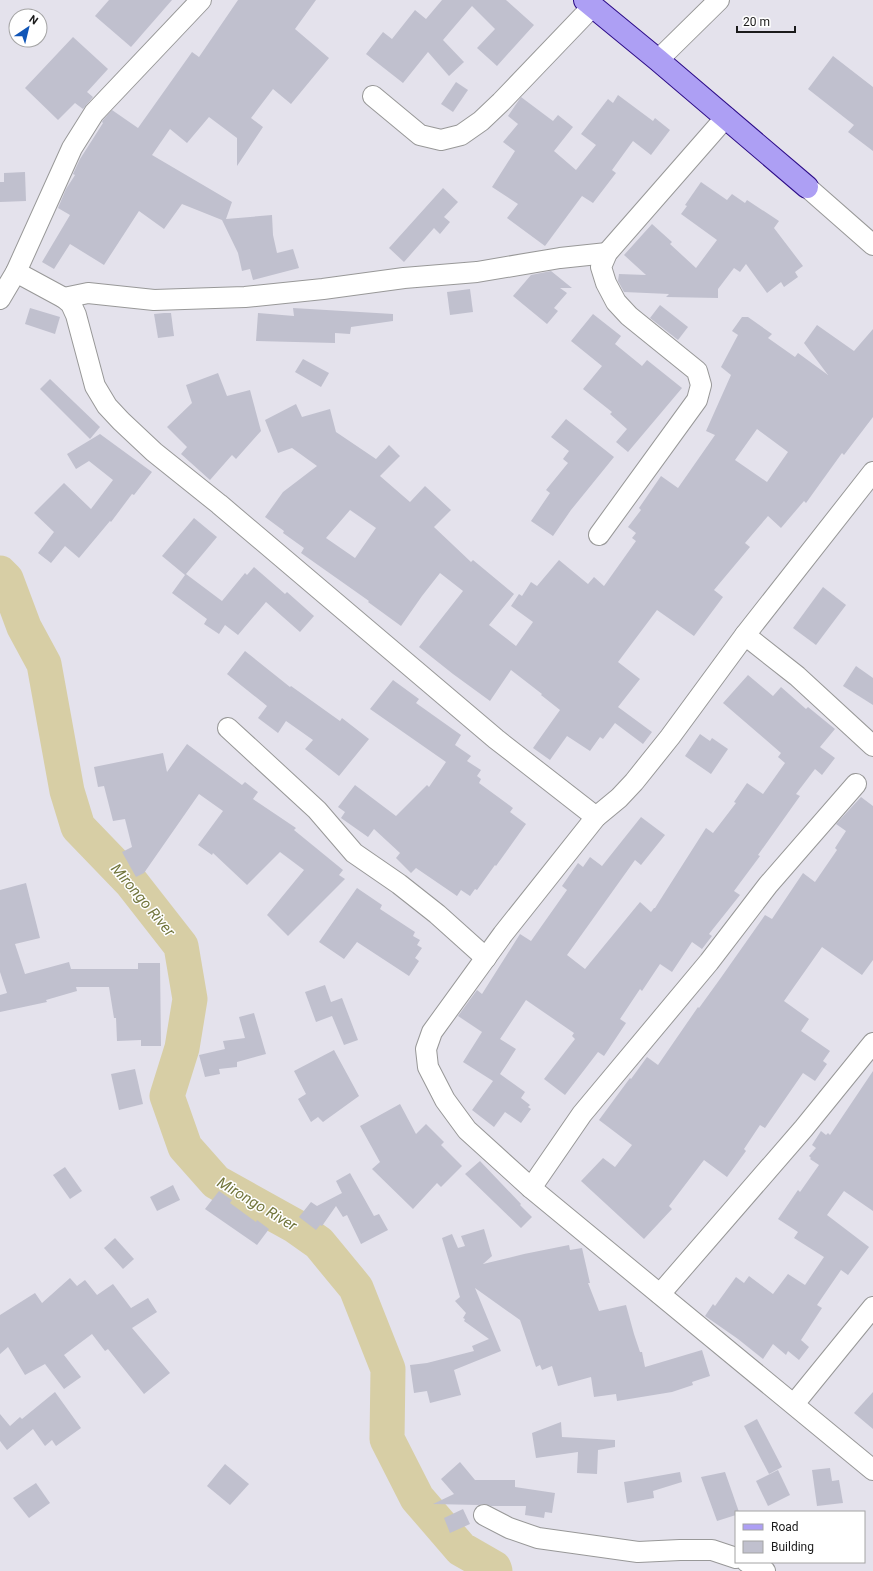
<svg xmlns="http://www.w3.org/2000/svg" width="873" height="1571" font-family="Roboto,sans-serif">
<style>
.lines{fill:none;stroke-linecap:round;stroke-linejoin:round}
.river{stroke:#d7cea5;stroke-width:35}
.building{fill:#c0c0ce;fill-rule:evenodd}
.minor-casing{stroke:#989898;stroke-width:22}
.major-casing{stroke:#2c0c87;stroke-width:24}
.minor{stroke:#fff;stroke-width:20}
.major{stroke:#ad9ff4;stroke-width:22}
.labels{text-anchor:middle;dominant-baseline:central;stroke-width:3;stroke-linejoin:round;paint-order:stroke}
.water-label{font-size:15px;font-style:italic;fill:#72763d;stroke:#fff}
</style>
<rect width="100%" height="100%" fill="#e4e2ec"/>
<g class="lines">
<polyline class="river" points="0,573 6,579 24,627 44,664 67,791 78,827 131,882 181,946 190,999 182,1048 167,1096 185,1147 216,1182 295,1226 319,1243 356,1288 388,1369 387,1439 417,1498 461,1549 494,1568 495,1571"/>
</g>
<g class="building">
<polygon points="109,0 172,0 131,47 95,16"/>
<polygon points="238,0 316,0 295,29 329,58 291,104 273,89 251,118 263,127 237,166 237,138 209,117 187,143 170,129 152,155 232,202 226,219 272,215 273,235 277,253 293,249 299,268 253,280 250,269 242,271 238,253 222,220 182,204 164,229 139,211 104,265 70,244 54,269 42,262 70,215 58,208 66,189 75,175 73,174 80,159 103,123 102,122 103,120 112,110 138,128 192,52 199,57"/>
<polygon points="442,0 506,0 534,25 497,66 477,48 495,29 472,6 443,40 464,62 449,76 428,52 403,83 366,54 383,32 392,39 415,10 426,19"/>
<polygon points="73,37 108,69 87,92 93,97 83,109 75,103 58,120 25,88"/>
<polygon points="833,56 873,87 873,151 848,132 854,125 808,89"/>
<polygon points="456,82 468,90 453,112 441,104"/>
<polygon points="618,95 653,121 655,118 670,130 651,155 633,141 612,170 616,173 593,203 582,196 545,246 507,218 518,204 492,187 515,151 503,142 518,124 508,116 521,97 553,121 558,115 573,127 554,151 576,170 596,145 581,134 608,99 613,103"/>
<polygon points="25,172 26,201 0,202 0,182 4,182 4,173"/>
<polygon points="701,182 727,200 732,194 745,203 747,200 779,221 774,228 803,266 795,272 798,277 784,287 781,282 767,293 746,264 740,272 734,268 718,289 718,298 666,297 669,294 624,292 618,281 619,274 646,275 624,255 652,224 672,242 670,244 696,268 717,240 681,214 687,206 685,205"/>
<polygon points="443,188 458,202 444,217 450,222 440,234 434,228 404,262 389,248"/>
<polygon points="551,271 572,288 560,288 567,293 554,308 558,311 547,324 513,296 531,275"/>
<polygon points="470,289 473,312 450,315 447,292"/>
<polygon points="660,305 688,327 678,340 650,318"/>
<polygon points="30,308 60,317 55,334 25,324"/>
<polygon points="293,308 393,314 393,321 351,327 350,334 335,333 335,343 256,341 258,313 294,316"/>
<polygon points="164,313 171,313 174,336 158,338 154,314"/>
<polygon points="593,314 621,336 615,344 642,366 647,360 682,388 628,452 616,442 627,429 610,414 612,412 583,389 602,366 571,341"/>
<path d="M 742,317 L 748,317 L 772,334 L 768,338 L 795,357 L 798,353 L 828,375 L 804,343 L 817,325 L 854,351 L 873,329 L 873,417 L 844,455 L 842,453 L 806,503 L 804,501 L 781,528 L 768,516 L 745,543 L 750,547 L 714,590 L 723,597 L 694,636 L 657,610 L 618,662 L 640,679 L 618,707 L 652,732 L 643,744 L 615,723 L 603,739 L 600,737 L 590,751 L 567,736 L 550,760 L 533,748 L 560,710 L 541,695 L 542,694 L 511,670 L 490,701 L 453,674 L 419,647 L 463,591 L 440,573 L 422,596 L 401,626 L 368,602 L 369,601 L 301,553 L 304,548 L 283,533 L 284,531 L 265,517 L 283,492 L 317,466 L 292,448 L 278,453 L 265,420 L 296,404 L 302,417 L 330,409 L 336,432 L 376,459 L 389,445 L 400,456 L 380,476 L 410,502 L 425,486 L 451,510 L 434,527 L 471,562 L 473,560 L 514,594 L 489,625 L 516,646 L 533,622 L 511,606 L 519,594 L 522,596 L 531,582 L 537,586 L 559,560 L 588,584 L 594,577 L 604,586 L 636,541 L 632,538 L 636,533 L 628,527 L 641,510 L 639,508 L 661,476 L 678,488 L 715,435 L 706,431 L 731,375 L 721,367 L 738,335 L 732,331 ZM 757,429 L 788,452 L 767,482 L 735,460 ZM 350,510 L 376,528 L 355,558 L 326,538 Z"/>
<polygon points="303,359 329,373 321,387 295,372"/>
<polygon points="218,373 227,396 250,390 261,431 236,459 232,455 210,480 181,454 187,447 167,427 192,403 186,385"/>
<polygon points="50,379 100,427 90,439 40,389"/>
<polygon points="566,419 614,457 571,510 553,536 531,521 550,493 546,490 568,463 563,459 569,451 551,437"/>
<polygon points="100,434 152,472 134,495 132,494 111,522 110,521 79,558 65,546 51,563 38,553 54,532 34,513 64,483 91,509 113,480 89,461 76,469 67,454"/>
<polygon points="194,518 217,537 186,574 222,601 245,573 247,575 254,567 285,594 287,592 314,616 300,632 266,602 238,635 225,625 219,634 204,624 207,619 172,593 185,575 162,556"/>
<polygon points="823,587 846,605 816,645 793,628"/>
<polygon points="245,651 290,687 291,686 340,721 342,718 369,739 339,776 305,749 313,740 286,721 278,733 258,718 267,706 227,674"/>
<polygon points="856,666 873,678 873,705 843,686"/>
<polygon points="748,675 773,696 781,687 806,709 808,707 835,729 820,747 835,758 822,775 815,769 796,794 800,796 758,855 760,856 734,891 740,895 709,934 712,936 702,949 692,942 672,972 660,964 642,991 640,989 620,1019 626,1023 604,1056 598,1052 565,1095 544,1079 575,1039 572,1036 574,1033 526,1000 500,1039 516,1049 500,1074 525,1092 521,1098 530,1105 528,1107 531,1109 521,1123 505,1112 494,1127 472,1110 493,1081 463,1062 482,1032 458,1016 477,990 482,994 520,934 531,941 567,890 562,886 578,863 583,867 590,857 602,866 641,817 665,835 641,865 635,860 567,955 585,969 640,902 651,912 654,908 655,908 706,828 713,833 736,803 734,802 747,783 763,794 785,763 778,757 781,753 723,703"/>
<polygon points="393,680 419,699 416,703 461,735 455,745 471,756 467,761 481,770 477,776 481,779 479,783 513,808 510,812 526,824 496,866 495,865 477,890 475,889 470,896 461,890 457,896 416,868 411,873 396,858 400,853 374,829 368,837 341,818 345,812 338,807 355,785 396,816 427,785 429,787 446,762 370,709"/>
<polygon points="700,734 710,741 712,738 728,749 711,774 685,756"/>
<polygon points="187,744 242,785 245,782 258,792 253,799 296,828 294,830 343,870 339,875 345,879 288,936 267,915 304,870 280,852 247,885 213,853 212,855 198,845 223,811 199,794 144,873 136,877 122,852 132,847 125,819 113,821 104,786 98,787 94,767 163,753 167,772"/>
<polygon points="861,797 873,806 873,960 862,975 822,947 784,1001 809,1019 801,1031 830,1051 823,1061 827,1064 815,1081 803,1073 765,1128 760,1125 744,1149 746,1151 727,1177 704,1160 669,1206 672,1209 644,1239 581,1181 603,1158 615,1167 632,1145 599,1120 630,1078 631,1079 647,1057 658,1065 698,1007 699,1008 720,979 765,915 772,919 803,873 815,882 837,850 835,848 846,831 836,824"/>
<polygon points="26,883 40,938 15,944 25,974 69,962 71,969 138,969 138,963 160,963 161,1046 141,1046 141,1040 117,1041 116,1018 114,1018 109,987 76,987 77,991 46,1000 47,1002 0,1012 0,995 7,993 0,972 0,890"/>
<polygon points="357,888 382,905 380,909 415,932 413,936 420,940 417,945 422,948 415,958 419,961 409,976 357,942 344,959 319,942"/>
<polygon points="325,985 331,1002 342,998 358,1040 344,1045 332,1016 316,1022 305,992"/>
<polygon points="254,1013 266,1054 237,1062 237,1067 219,1069 220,1074 205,1077 199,1055 225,1049 223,1041 245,1038 239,1017"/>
<polygon points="334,1050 359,1096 323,1122 318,1117 311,1122 298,1099 306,1094 294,1071"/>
<polygon points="135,1069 143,1104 119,1110 111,1074"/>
<polygon points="873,1071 873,1211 844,1191 827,1215 869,1247 848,1275 841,1270 817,1305 822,1308 801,1340 809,1347 799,1360 788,1351 786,1355 773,1344 763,1359 738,1339 705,1316 713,1304 715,1306 736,1277 744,1283 749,1276 773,1294 788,1274 805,1285 824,1257 794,1238 798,1232 778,1219 798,1190 800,1192 819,1165 810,1159 811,1158 809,1156 816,1148 812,1145 821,1131 826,1135 828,1133 830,1135"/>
<polygon points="400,1104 416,1134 426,1124 444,1142 441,1145 462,1166 441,1187 437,1183 413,1209 372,1169 380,1162 360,1126"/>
<polygon points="480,1161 521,1204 520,1205 532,1217 521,1228 465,1174"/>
<polygon points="65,1167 82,1191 70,1199 53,1175"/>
<polygon points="350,1173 374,1216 379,1214 388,1230 361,1244 347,1215 343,1217 336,1206 322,1226 320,1225 316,1230 299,1217 311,1202 317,1206 342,1193 336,1181"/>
<polygon points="173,1185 180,1200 157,1211 150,1197"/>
<polygon points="219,1191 232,1200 230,1203 256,1222 257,1220 269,1229 257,1245 205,1209"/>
<polygon points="484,1229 492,1256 483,1264 524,1254 569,1245 570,1250 582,1248 590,1283 588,1283 599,1311 626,1305 634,1334 640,1352 642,1352 645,1367 702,1350 710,1376 692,1382 693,1385 672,1392 617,1401 616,1394 594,1397 591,1377 558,1386 552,1366 542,1370 540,1365 536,1367 520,1320 475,1288 501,1351 454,1370 461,1395 430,1403 427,1391 414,1393 410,1365 427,1363 474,1351 472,1346 489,1339 464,1321 465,1319 463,1318 466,1313 455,1301 460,1297 442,1238 452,1234 458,1248 465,1246 461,1236"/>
<polygon points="115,1238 134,1259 123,1269 104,1248"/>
<polygon points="70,1278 77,1286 85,1280 97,1295 113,1284 131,1308 148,1298 157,1312 132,1328 170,1373 144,1394 108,1349 105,1351 92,1334 64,1355 81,1377 64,1389 45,1364 25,1375 8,1347 0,1354 0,1315 35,1293 42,1303"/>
<polygon points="55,1392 81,1428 56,1446 52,1440 45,1446 33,1429 7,1450 0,1441 0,1414 10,1426 20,1417 22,1419"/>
<polygon points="873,1392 873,1429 854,1413"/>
<polygon points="757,1419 782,1467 769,1474 744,1426"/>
<polygon points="561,1422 562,1437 615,1440 615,1447 598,1450 597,1474 577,1473 578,1452 536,1458 532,1433"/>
<polygon points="460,1462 475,1480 515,1480 515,1487 555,1493 552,1513 545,1512 544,1518 525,1515 526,1506 491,1506 484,1504 478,1505 433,1504 454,1494 441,1479"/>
<polygon points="225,1464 249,1484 230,1505 207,1486"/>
<polygon points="830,1468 832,1481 839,1480 843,1503 817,1506 812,1470"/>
<polygon points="778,1470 790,1495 768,1506 756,1481"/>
<polygon points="680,1472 682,1482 653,1491 654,1498 627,1503 624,1482"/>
<polygon points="725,1472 739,1512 736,1512 736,1515 717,1521 701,1477"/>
<polygon points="36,1483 50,1503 29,1518 13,1498"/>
<polygon points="463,1509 470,1524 450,1533 444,1518"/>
</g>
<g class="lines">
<defs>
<g id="minor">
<polyline points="658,60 719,0"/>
<polyline points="373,96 420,135 441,140 461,135 481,121 501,102 592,7"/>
<polyline points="807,187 873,245"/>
<polyline points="16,272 64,298 71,304 76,315 95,386 107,406 121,421 154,452 219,504 496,739 596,817"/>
<polyline points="64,298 88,293 154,300 245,297 323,289 404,278 477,272 560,258 607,253"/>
<polyline points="0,299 16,272 72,148 94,113 201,0"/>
<polyline points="873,472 745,635 670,737 634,782 619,798 596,817 503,934 432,1032 426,1049 428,1067 445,1100 467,1130 531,1188 873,1470"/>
<polyline points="599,535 697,400 701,385 697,371 629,316 616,302 606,283 601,267 607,253 726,117"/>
<polyline points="745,635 797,676 873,746"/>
<polyline points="228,728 317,810 354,853 399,884 437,914 486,958"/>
<polyline points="531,1188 582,1114 709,962 768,885 856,784"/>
<polyline points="660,1294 804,1128 873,1043"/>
<polyline points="794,1404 873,1307"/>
<polyline points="484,1515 509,1528 538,1538 638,1552 680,1550 712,1550 736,1558"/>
<polyline points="747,1562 765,1571"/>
</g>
<polyline id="major" points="585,0 658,60 807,187"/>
</defs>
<use href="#minor" class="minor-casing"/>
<use href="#major" class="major-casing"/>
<use href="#minor" class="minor"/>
<use href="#major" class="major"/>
</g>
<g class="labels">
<g class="water-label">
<text transform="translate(143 900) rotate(50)">Mirongo River</text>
<text transform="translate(257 1204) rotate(31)">Mirongo River</text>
</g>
</g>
<rect x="735" y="1511" width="130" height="52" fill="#ffffff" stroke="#a4a4a4"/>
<rect x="743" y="1524" width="20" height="6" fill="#ad9ff4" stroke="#a4a4a4"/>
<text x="771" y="1531" font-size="12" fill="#1b1b1b">Road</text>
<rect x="743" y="1541" width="20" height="12" fill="#c0c0ce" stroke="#a4a4a4"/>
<text x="771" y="1551" font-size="12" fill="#1b1b1b">Building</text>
<g transform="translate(28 28) rotate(35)"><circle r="19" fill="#ffffff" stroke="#a4a4a4"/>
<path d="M0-3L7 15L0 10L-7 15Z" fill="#1055b7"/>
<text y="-6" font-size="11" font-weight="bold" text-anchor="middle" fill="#1b1b1b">N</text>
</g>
<path d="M737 26v6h58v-6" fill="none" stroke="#1b1b1b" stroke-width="2"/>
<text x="743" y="26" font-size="12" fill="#1b1b1b" stroke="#ffffff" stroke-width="3" paint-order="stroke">20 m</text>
</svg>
